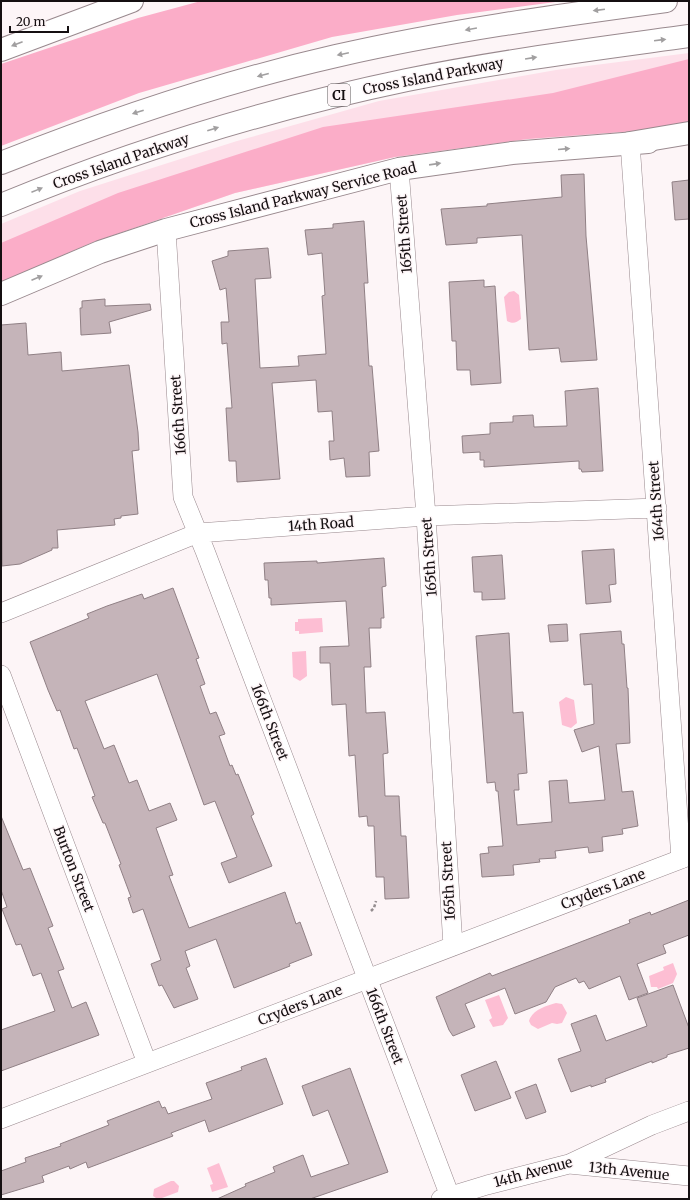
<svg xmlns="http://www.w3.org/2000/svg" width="690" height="1200" font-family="Merriweather,serif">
<rect width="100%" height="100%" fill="#fdf5f7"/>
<!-- green -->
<path fill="#fddfe9" d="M689,53V127L528,139L395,157L235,193L91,243L1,282V224L80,191L237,141L379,101L556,70Z"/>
<!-- forest -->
<path fill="#fbadc8" d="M201,1H563L457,15L332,37L139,93L1,146V64L138,18Z
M689,59V127L528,139L395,157L235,193L91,243L1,282V243L118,193L323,127L553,93Z"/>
<!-- water -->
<path fill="#fdbed3" d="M514,291L519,295L521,319C516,323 513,324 507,321L504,297L509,292Z
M322,618L323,632L299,634V631H295V622H298V619Z
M306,651L307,676L300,681L293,677L292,652Z
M566,697L574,700L577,723L571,728L562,725L559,702Z
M673,963L677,974L673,983L658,989L657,987H651L649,976L664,970L663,967Z
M499,995L508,1018L503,1025L493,1027L489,1020L492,1018L485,1000Z
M556,1003L562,1004L567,1013L562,1023L557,1024L552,1023L538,1029L531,1025L529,1021C532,1010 546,1006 556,1003Z
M219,1163L228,1187L212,1192L210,1185L213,1184L207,1168Z
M171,1181H174L179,1186L178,1192L162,1198H156L153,1196L154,1189Z"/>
<!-- building -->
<path fill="#c5b4b9" stroke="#908085" d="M584,174L586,236L597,360L561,362L559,348L529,350L522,235L477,238V243L446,245L441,209L487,206V204L562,197L561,175Z
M689,180V219L675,220L672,182Z
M364,221L368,283H364L369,366H372L379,451L369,452L370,476L346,477L344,458L330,460L329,441H334L332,411L318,412L316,380L272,383L280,479L237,482L236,461H229L226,408H232L227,343L222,344L221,322H229L226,288L220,290L212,261L228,256V251L268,248L271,278L255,279L260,368L299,366L298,356L326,354L322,296L325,295L322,253L308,255L305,230L333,228V224Z
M484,280V287L495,286L501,383L471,385L470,370H457L456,341H452L449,282Z
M105,299V306L150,304L151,310L109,322L111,333L81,335L80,308H82V301Z
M26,323L28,355L61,352L62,371L129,365L138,432L139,450L132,451L138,514L121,516V518L114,519L115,525L57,530L58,548H52V550L20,564L2,566L1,325Z
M598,388L603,471L582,472L581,469H579V461L484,467V460H480V452L463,453L462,436L490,434V423L513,422V416L533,415L534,427L567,426L565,391Z
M614,549L616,584L609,585L611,602L586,604L582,551Z
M502,555L505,599L482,600V592H474L472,557Z
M384,558L386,586L382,587L384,618H381V628H369L371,667H364L366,713L385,712L388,753L383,754L385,796H399L401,836H406L409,898L385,899L384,877H376L374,826H368L367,816L359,817L355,755L349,756L346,704L332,705L330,663H320V647L349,646L346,601L271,605V598H269L268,580H265L264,563L317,561V563Z
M173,588L199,658L196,659L205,684L200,686L210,714L216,712L225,734L219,736L230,766L232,765L236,775L238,774L254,814L251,816L272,866L229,883L221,863L237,857L215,801L204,805L157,674L85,701L104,749L114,745L129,783L137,780L149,811L170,803L177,820L156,828L173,875L169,876L189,928L285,892L296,924L300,922L312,955L289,964L290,966L234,988L216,939L185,951L190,966L186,968L198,999L174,1008L162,985L159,986L151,964L161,960L143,909L133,913L128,898L131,897L119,865L121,864L105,823H103L92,797L95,796L77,748L74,749L60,710L57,711L48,690L30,642L89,618L87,614L107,606L142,594L144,599Z
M567,624L568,641L550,642L548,625Z
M621,631L622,644H624L627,688H628L630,743L616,744L622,792L633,791L638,826L622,829L623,834L602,837L603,851L589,853L588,847L555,851L556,858L539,859L540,862L513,865L514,875L482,877L480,854L489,853L488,847L503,846L498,791H496L495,782L487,783L476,636L509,633L513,713L523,712L527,773L518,774L519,790H514L517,825L552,822L549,781L567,780L569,803L605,800L599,746L582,752L574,730L594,724L592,684L584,685L580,634Z
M1,816L23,870L30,868L53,926L48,928L64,969L58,971L72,1008L86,1002L99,1035L1,1071V1030L55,1011L41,973L33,976L21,944L16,945L2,909L7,907L1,890Z
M689,900V935L663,945L666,953L637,964L648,993L629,1000L620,976L589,989L584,981L579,983L576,978L555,987L546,1002L515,1014L505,988L465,1004L475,1027L453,1036L449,1030L436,997L490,973L492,976L630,923L629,920L650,912L651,915Z
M673,985L689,1028V1048L667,1055V1057L652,1063V1061L605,1079L606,1082L591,1087V1085L571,1092L558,1059L581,1051L571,1024L596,1015L606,1041L647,1026L637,998Z
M266,1058L283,1104L209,1132L205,1120L171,1133L173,1136L88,1168L86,1162L70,1169L69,1166L42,1176L44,1182L1,1195V1171L26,1162L25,1158L61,1146L60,1144L109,1125L107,1121L159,1101L162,1108L165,1107L168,1114L212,1099L206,1083L242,1070L241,1067Z
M496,1061L511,1098L475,1111L461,1075Z
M350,1068L388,1172L310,1199H217L246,1186L245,1184L275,1172L273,1167L303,1155L311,1177L349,1164L328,1110L313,1116L302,1086Z
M536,1084L546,1112L526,1119L515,1092Z"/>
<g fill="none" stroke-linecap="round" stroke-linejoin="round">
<!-- street casing -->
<g stroke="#99898e" stroke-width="20">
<path id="street" d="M630,143L681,859
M399,169L426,516L453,946
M166,230L183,497L205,551L451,1199
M1,613L198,533L426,516L657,508
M1,675L147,1063
M1,1119L689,856
M569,1164L689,1176
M441,1199L487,1185L569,1164L652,1125L689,1111"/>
</g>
<!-- secondary casing -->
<g stroke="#99898e" stroke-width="24">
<path id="secondary" d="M1,50L132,1
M1,294L100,252L166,230L399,169L512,153L648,142"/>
</g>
<!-- highway casing -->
<g stroke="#99898e" stroke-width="24">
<path id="highway" d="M630,143L689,133
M1,163C110,120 222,82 336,56C445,31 555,16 666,1
M1,205C132,151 268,109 407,80C500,61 595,49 689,36"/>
</g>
<!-- path -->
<path stroke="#948d8f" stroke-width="2.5" stroke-dasharray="3 2" stroke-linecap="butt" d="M371,911L374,908L376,901"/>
<!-- street -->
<use href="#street" stroke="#fff" stroke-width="19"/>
<!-- secondary -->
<use href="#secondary" stroke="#fff" stroke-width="22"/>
<!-- highway -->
<use href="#highway" stroke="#fff" stroke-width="22"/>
</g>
<!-- one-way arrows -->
<defs><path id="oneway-solid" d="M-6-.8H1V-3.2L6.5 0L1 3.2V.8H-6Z"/></defs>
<g fill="#a19fa0">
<use href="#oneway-solid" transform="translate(599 10) rotate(173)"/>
<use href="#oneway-solid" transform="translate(471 29) rotate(170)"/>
<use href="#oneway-solid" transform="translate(660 40) rotate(-7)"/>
<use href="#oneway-solid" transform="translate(17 44) rotate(159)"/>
<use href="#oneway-solid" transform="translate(343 54) rotate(168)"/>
<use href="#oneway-solid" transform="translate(531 58) rotate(-9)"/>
<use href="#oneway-solid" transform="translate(263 75) rotate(165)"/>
<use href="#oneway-solid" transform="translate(138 112) rotate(162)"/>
<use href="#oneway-solid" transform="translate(213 129) rotate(-17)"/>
<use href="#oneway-solid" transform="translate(564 149) rotate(-5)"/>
<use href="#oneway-solid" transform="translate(435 164) rotate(-8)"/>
<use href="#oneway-solid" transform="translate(37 190) rotate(-22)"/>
<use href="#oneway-solid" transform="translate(37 278) rotate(-23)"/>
</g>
<g text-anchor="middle" stroke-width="3" stroke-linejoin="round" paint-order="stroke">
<!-- shield labels -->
<rect fill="#fdf5f7" stroke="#5b5456" stroke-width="1" x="328" y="84" width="22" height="22" rx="3"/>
<g font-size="13" font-weight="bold" fill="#150f11">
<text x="339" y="100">CI</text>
</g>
<!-- street labels -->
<g font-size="14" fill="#150f11" stroke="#fdf5f7">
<text transform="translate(433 76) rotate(-11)" y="5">Cross Island Parkway</text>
<text transform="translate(121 161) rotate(-19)" y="5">Cross Island Parkway</text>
<text transform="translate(303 195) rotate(-14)" y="5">Cross Island Parkway Service Road</text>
<text transform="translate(404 234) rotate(-94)" y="5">165th Street</text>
<text transform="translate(178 415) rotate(-94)" y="5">166th Street</text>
<text transform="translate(656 501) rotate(-94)" y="5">164th Street</text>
<text transform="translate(321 524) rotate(-4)" y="5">14th Road</text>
<text transform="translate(429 557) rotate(-94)" y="5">165th Street</text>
<text transform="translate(270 722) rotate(69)" y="5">166th Street</text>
<text transform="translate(74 869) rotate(69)" y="5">Burton Street</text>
<text transform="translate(448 881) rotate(-93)" y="5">165th Street</text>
<text transform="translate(603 889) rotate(-21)" y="5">Cryders Lane</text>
<text transform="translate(300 1005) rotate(-21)" y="5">Cryders Lane</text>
<text transform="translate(385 1026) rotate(69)" y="5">166th Street</text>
<text transform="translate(629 1171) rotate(6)" y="5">13th Avenue</text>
<text transform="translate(533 1172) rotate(-15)" y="5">14th Avenue</text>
</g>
</g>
<!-- border -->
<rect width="690" height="1200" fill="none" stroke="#150f11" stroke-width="4"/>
<!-- scale -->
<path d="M10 26v6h58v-6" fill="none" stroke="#150f11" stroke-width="2"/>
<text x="16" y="26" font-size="12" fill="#150f11" stroke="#fdf5f7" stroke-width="3" paint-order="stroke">20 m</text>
</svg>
